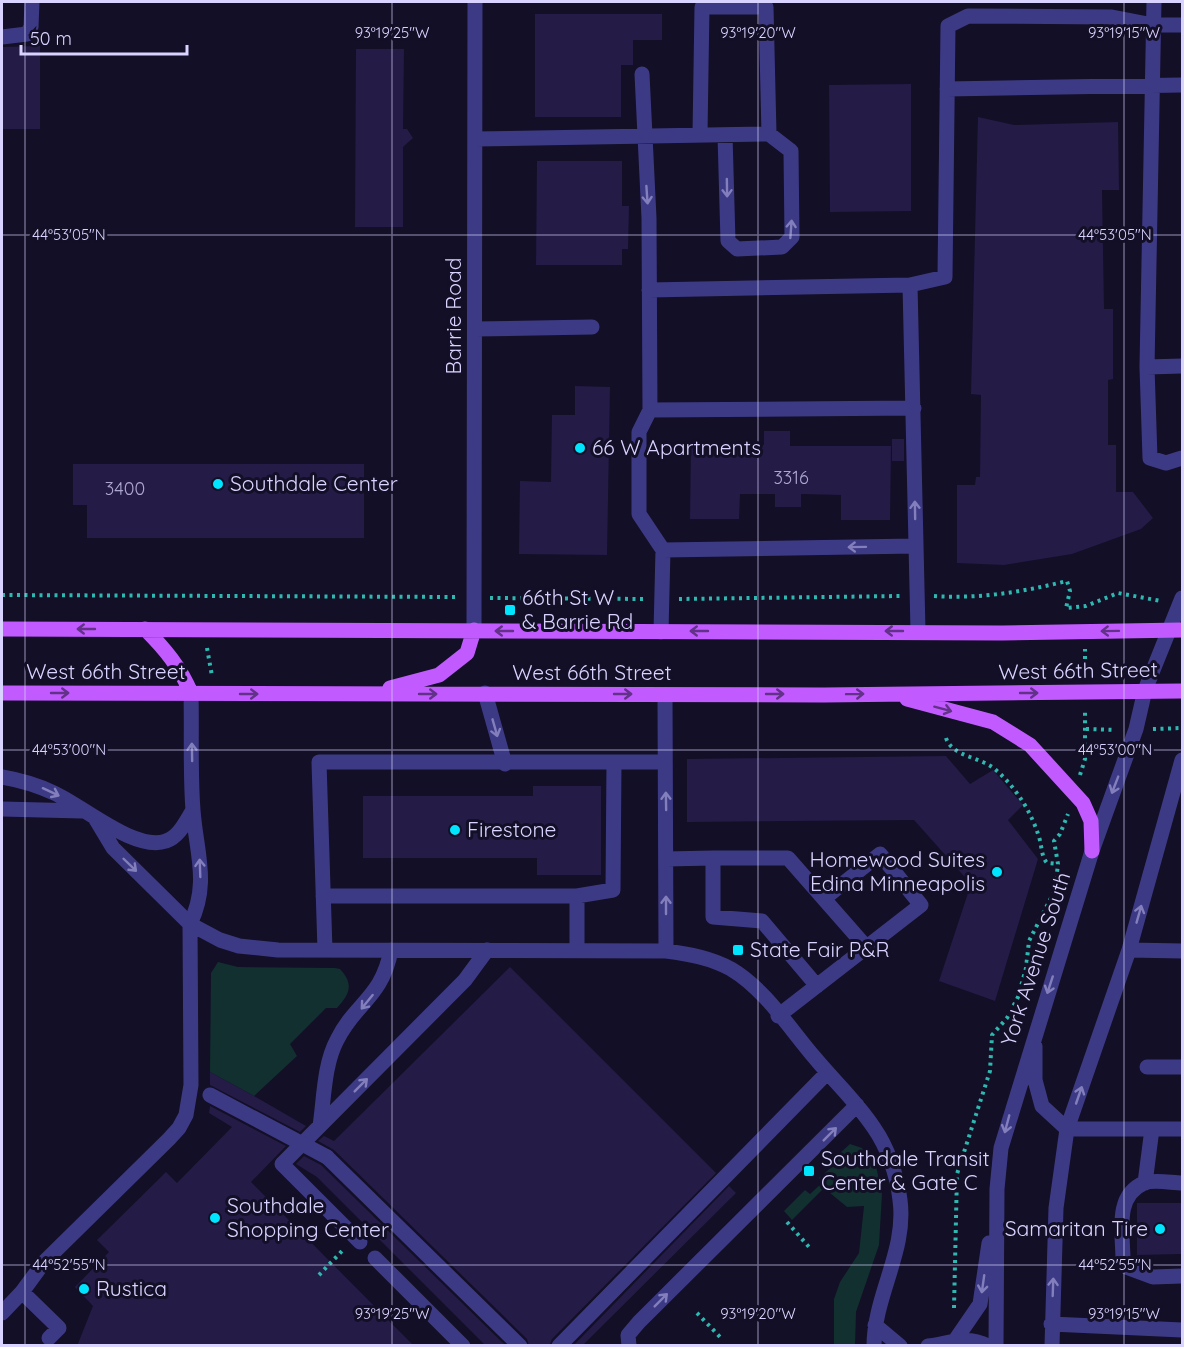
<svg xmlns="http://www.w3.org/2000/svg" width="1184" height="1347" font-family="Quicksand,sans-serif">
<rect width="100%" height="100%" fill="#130f26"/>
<!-- green -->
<path fill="#12302f" d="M218,962L238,967L335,968L340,969C354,984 350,994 337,1008H326L290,1044L297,1056L254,1096L210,1072L211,973Z
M850,1144L862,1148L869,1163L876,1166L882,1194L879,1245L856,1312L855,1345H834V1299L840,1282L859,1253L864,1206L847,1207L824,1188L792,1220L784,1211L805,1190L810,1194L823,1182L819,1178L834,1165L831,1161Z"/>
<!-- building -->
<path fill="#241b47" d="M535,14H662V40H633V65H621V117H535Z
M40,46V129H2V47Z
M356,49H404L403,129H407L413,138L403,147V227H355Z
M911,84V211L830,212L829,85Z
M978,117L1014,125L1118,122L1119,190H1102L1104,309H1113V379L1108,380V445H1116V492H1133L1153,518L1141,529L1072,554L1004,565L957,563V485H975L976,477H980L981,395L971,394Z
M537,161H622V206H629L628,249H622V265H536Z
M575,386L610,387L607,555L519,554L520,481L551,482L552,415H575Z
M764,431H790V446H891L890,520H841V495L801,494V507H775V494H740L739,519H690L691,445H764Z
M892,439H904V461H892Z
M73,464H364V538H87V505H73Z
M946,756L970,784L993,770L1023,805L1008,820L1038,859L995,1001L939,981L971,884L914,820L687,822V759Z
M533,786H601V875H537V858H363V796H533Z
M510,967L716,1173L552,1339L549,1346H529L527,1339L334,1150L318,1141L324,1136L334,1141Z
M210,1072L254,1096L306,1126L300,1132L210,1085Z
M210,1106L286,1146L251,1182L414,1346H77L93,1306L75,1287L109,1252L97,1240L166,1172L177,1183L232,1127L209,1113Z
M304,1156L321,1165L506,1346H486L317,1177L296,1164Z
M729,1186L736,1193L582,1346H573Z
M1137,1203H1182V1254L1137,1255Z"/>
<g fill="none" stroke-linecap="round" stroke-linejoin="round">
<!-- path -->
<path stroke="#2fb8b0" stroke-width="4" stroke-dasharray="3 4.5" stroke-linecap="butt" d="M2,595L456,597
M934,596C980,599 1022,592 1067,581L1070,591L1066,608L1086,606L1118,593L1161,601
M490,598L645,599
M679,599L900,596
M207,648L212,676
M1085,674V649
M1086,729L1116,730
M1153,729L1182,728
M946,738C952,757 982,757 996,770C1016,788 1031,811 1039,837C1042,846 1041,856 1047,863L1058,864
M1080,775L1085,759V709
M787,1222L809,1247
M319,1275L342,1251
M954,1308L957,1174L990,1071L992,1035L1007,1018L1018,997L1026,968L1029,941L1055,890L1058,864L1054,841L1060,834L1068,814
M697,1313L721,1338"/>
<!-- minor -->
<path stroke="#3d3a85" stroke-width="15" d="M1154,2L1147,367L1150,458L1166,463L1182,458
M2,37L27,34L31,27L32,2
M642,74L649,218L650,410L639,432V514L663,550L661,632
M947,89L1182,85
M700,134L702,7H766L769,134
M475,139L769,134L791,151L792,237L782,247L737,249L728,241L725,135
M910,285L945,277L948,26L968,16L1112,17L1153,25H1182
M649,290L910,285L918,631
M475,329L592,327
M1147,367L1182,366
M650,410L914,408
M663,550L915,546
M474,630L475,2
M485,693L505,764
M665,695L666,951
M2,777C20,780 37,785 54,793C83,806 135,852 166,841C179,837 186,821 193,810
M2,809L82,811
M95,818L113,848L190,924L220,940L239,946L278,950L666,951C689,954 711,958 731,969C765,989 790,1029 815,1058C834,1081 857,1102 874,1128C888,1148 897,1175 900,1200C907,1251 874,1295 874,1346
M666,859L713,858
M323,896H577V950
M577,896L613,890L614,762
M325,950L319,762H665
M1129,950L1182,951
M817,986L762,921L713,917V858H788L867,948
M778,1016L921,905L880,854L825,898
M1035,1046V1080L1042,1106L1067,1129H1182
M1147,1067H1182
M320,1126C324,1099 324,1064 337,1040C355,1003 382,998 391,950
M327,1157L520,1346
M1145,1183L1152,1129
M1182,1183C1172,1183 1154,1179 1144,1183C1114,1196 1123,1233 1123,1260L1126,1267L1153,1277L1182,1276
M360,1242L282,1164L465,980L487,950
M375,1258L463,1346
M22,1292L59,1328L49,1338
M2,1313L22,1292L44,1262L169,1139L179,1128L186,1115L191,1085L190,924C210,883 196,852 193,810C190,772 192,732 191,693
M1051,1324L1182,1330
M875,1325L900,1346
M956,1339L980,1304L989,1243
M559,1346L827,1073
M629,1346L628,1335L639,1322L857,1105
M928,1346C951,1343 966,1335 988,1346
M996,1346L997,1189L1001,1148L1092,851L1136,729L1145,690L1182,598
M1052,1346L1056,1208L1067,1129L1129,950L1182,760"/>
<!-- major -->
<path stroke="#c25bff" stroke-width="15" d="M2,629L1002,633L1182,630
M145,629C165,649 180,667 191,693
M390,688L439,675L467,653L474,630
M2,693L824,695L1182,691
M907,699L993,722L1030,745L1083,803L1091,821L1092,851"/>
<!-- minor-bridge -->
<path stroke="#3d3a85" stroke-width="15" d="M210,1095L327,1157"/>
</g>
<!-- one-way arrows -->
<defs><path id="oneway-shaft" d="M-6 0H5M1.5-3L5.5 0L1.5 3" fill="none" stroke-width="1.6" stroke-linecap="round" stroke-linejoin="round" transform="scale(1.5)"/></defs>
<g stroke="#837fbc">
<use href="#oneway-shaft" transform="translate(727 188) rotate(89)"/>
<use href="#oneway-shaft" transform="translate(647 195) rotate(86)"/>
<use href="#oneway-shaft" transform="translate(791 229) rotate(-86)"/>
<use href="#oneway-shaft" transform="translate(915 510) rotate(-91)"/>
<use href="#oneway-shaft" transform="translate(857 547) rotate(179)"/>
<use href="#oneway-shaft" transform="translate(495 728) rotate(74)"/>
<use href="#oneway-shaft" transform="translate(192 752) rotate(-91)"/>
<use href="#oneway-shaft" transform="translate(1115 785) rotate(111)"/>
<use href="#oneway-shaft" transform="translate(51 792) rotate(25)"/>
<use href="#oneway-shaft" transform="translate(666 801) rotate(-91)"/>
<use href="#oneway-shaft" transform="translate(130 865) rotate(44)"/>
<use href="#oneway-shaft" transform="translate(200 868) rotate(-92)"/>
<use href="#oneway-shaft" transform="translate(666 905) rotate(-90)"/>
<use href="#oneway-shaft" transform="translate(1139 914) rotate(-74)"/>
<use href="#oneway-shaft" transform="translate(1050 985) rotate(108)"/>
<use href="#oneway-shaft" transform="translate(367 1002) rotate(129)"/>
<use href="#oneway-shaft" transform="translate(361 1085) rotate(-45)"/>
<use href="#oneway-shaft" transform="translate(1079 1095) rotate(-71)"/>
<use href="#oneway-shaft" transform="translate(1007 1124) rotate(105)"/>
<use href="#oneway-shaft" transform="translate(830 1134) rotate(-45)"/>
<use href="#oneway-shaft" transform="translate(983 1284) rotate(98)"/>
<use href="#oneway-shaft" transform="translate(1053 1287) rotate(-88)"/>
<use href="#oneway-shaft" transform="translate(661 1300) rotate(-45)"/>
</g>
<g stroke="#623188">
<use href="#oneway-shaft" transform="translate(86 629) rotate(-180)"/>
<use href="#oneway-shaft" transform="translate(504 631) rotate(-180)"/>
<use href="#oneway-shaft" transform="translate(699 631) rotate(180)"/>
<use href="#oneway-shaft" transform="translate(894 631) rotate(180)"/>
<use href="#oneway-shaft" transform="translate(1110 631) rotate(179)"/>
<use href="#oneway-shaft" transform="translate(60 693)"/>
<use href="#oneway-shaft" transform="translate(1029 693)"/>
<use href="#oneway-shaft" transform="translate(249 694)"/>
<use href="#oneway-shaft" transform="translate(428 694)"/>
<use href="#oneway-shaft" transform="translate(623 694)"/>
<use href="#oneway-shaft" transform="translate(775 694)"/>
<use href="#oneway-shaft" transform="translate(855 694) rotate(-1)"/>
<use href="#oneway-shaft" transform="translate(943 709) rotate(15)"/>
</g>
<!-- ticks -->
<path fill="none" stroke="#d9d4ff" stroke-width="1.5" stroke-opacity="0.45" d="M25,2V1346M392,2V1346M758,2V1346M1124,2V1346M2,235H1182M2,750H1182M2,1265H1182"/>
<!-- markers -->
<g fill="#00e5ff" stroke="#130f26" stroke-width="2">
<circle cx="580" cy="448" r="6"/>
<circle cx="218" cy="484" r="6"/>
<rect x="504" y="604" width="12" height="12" rx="3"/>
<circle cx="455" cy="830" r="6"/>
<circle cx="997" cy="872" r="6"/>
<rect x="732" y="944" width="12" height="12" rx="3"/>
<rect x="803" y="1165" width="12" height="12" rx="3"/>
<circle cx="215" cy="1218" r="6"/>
<circle cx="1160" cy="1229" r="6"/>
<circle cx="84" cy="1289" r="6"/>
</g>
<g text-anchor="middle" stroke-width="6" stroke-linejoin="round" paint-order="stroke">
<!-- number labels -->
<g font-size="18" fill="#aca6d1">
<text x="791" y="484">3316</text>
<text x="125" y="495">3400</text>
</g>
<!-- street labels -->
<g font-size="21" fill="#d9d4ff" stroke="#130f26">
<text transform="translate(454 316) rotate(-90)" y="7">Barrie Road</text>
<text transform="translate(1078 671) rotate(-1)" y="7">West 66th Street</text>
<text x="106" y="679">West 66th Street</text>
<text x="592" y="680">West 66th Street</text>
<text transform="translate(1036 959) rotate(-72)" y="7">York Avenue South</text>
</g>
<!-- poi labels -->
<g font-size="21" fill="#d9d4ff" stroke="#130f26" text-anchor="start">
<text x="592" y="455">66 W Apartments</text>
<text x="230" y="491">Southdale Center</text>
<text x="522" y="605">66th St W<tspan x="522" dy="24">&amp; Barrie Rd</tspan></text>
<text x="467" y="837">Firestone</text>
<text x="985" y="867" text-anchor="end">Homewood Suites<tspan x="985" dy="24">Edina Minneapolis</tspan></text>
<text x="750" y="957">State Fair P&amp;R</text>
<text x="821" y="1166">Southdale Transit<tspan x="821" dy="24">Center &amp; Gate C</tspan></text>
<text x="227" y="1213">Southdale<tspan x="227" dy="24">Shopping Center</tspan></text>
<text x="1148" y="1236" text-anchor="end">Samaritan Tire</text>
<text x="96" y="1296">Rustica</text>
</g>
</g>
<g font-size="15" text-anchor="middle" fill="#d9d4ff" stroke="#130f26" stroke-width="6" stroke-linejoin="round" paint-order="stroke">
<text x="392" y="38">93°19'25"W</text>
<text x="758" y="38">93°19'20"W</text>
<text x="1124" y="38">93°19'15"W</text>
<text x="69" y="240">44°53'05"N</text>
<text x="1115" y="240">44°53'05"N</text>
<text x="69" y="755">44°53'00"N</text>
<text x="1115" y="755">44°53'00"N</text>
<text x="69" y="1270">44°52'55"N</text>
<text x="1115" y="1270">44°52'55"N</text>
<text x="392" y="1319">93°19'25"W</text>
<text x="758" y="1319">93°19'20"W</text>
<text x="1124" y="1319">93°19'15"W</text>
</g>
<!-- border -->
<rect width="1184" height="1347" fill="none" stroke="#d9d4ff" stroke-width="6"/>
<!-- scale -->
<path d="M21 45v9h166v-9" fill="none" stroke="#d9d4ff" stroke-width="3"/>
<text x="30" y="45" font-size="18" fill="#d9d4ff" stroke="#130f26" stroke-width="4.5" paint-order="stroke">50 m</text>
</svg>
